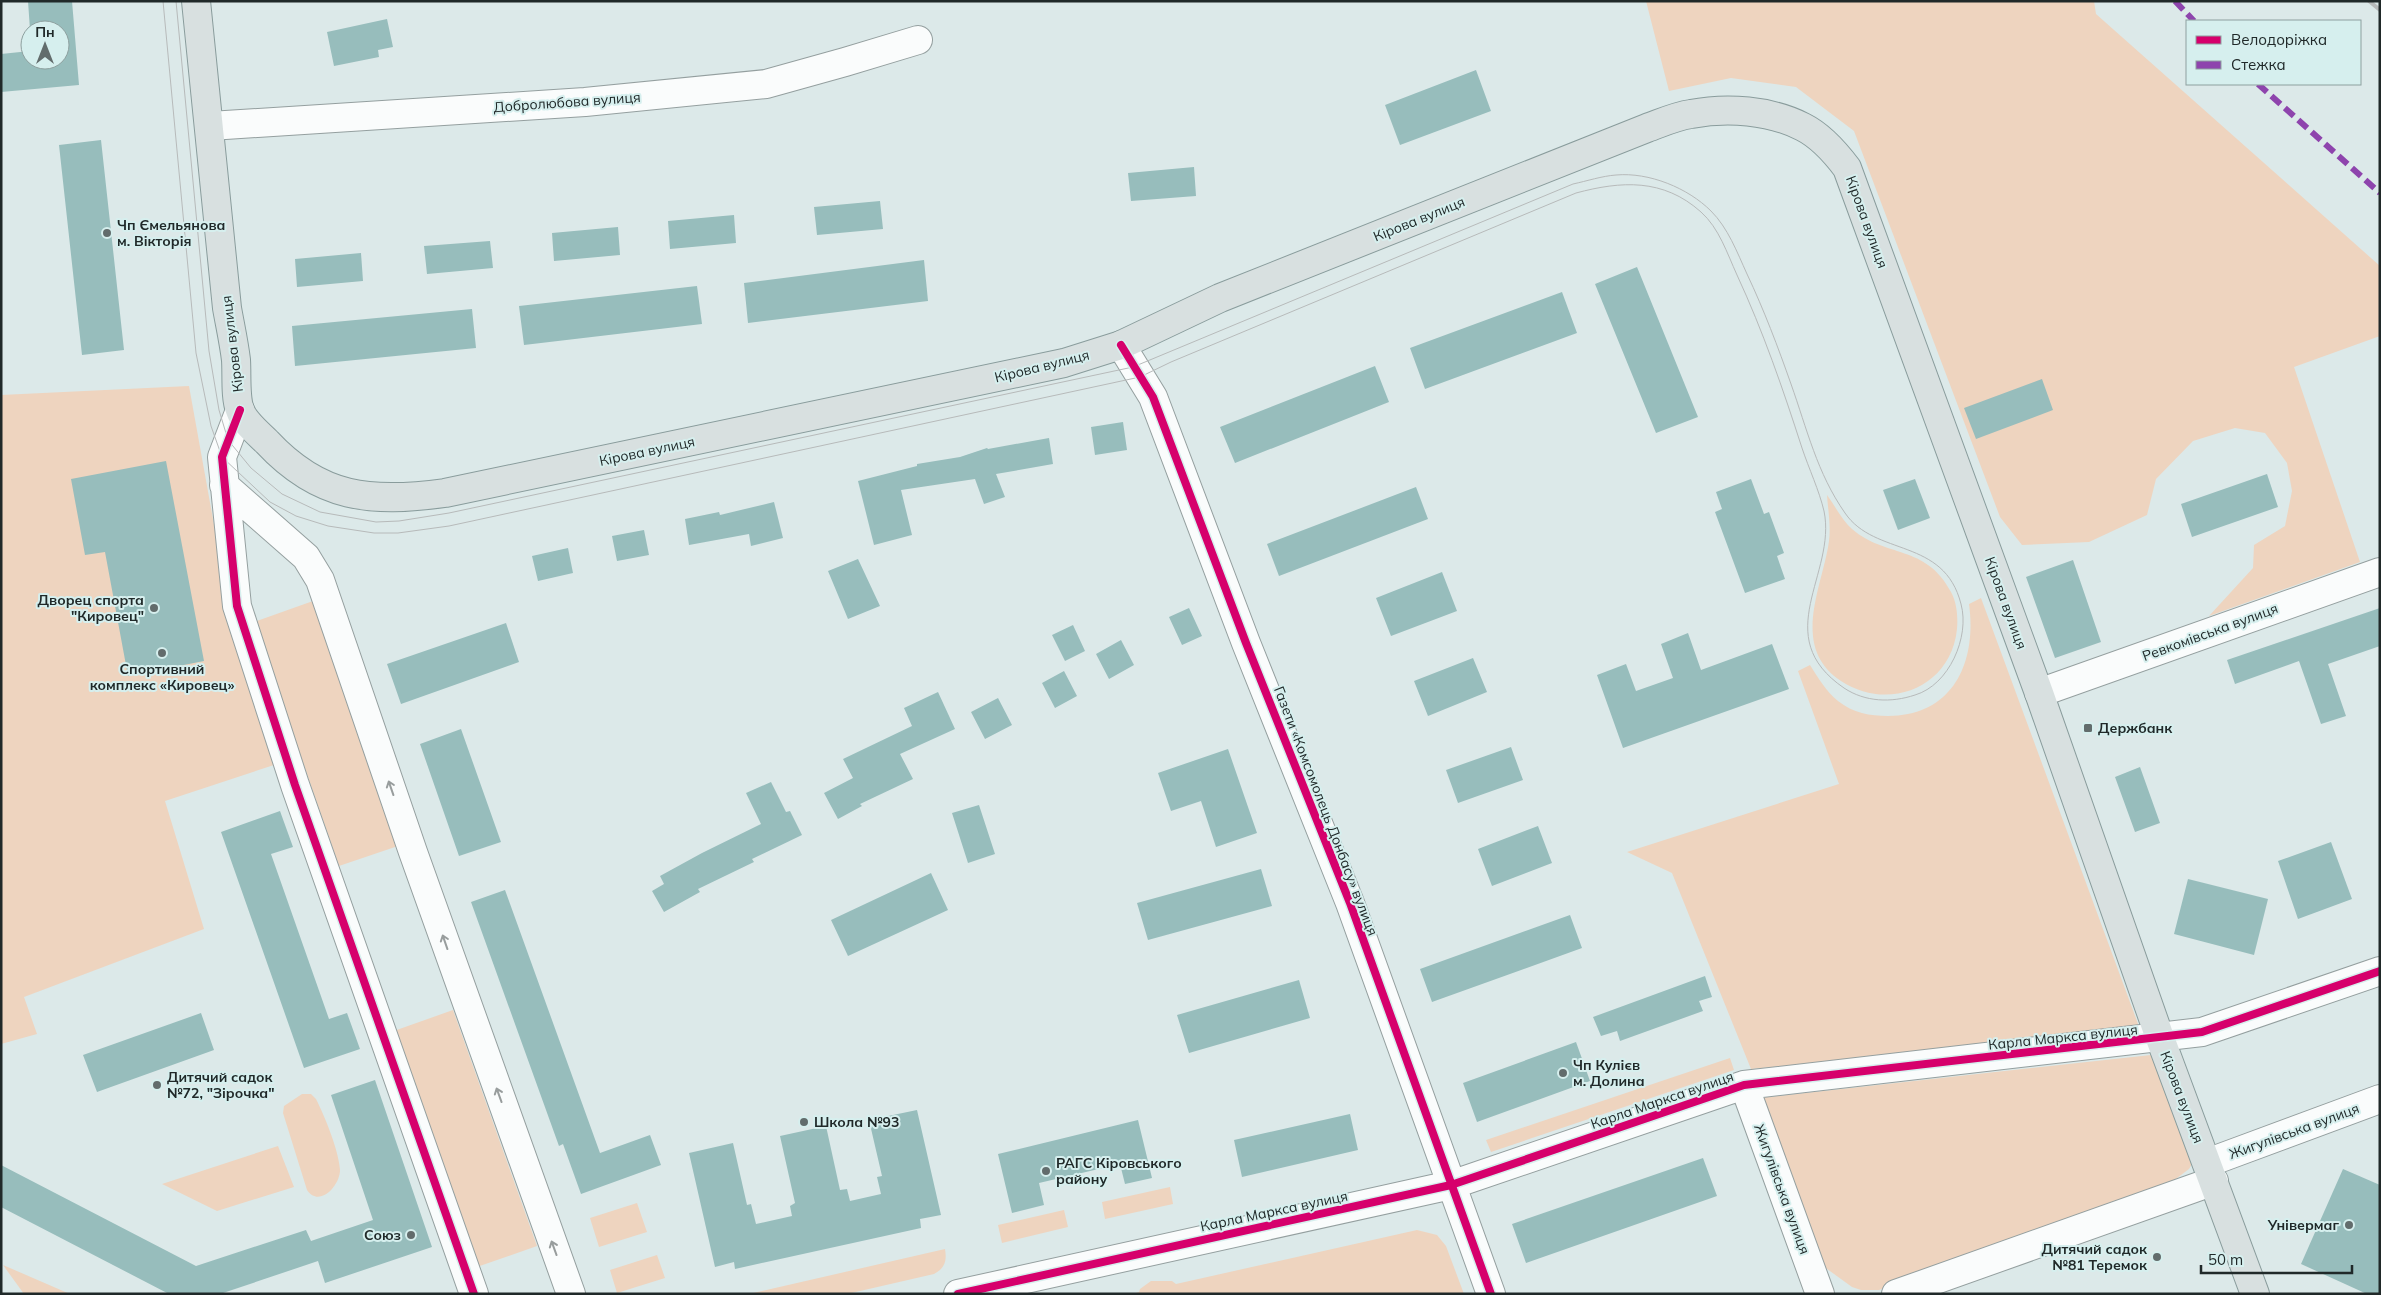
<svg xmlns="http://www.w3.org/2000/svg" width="2381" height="1295" font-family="Mulish,sans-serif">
<rect width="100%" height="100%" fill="#dce9e9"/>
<!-- green -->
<path fill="#eed4bf" d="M1646,1H2094L2096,14L2380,266V336L2294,367L2360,562L2209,616L2253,568L2254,545L2285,526L2292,491L2287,463L2265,433L2235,428L2193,441L2156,479L2147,515L2089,542L2022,545L2000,517L1854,131L1796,87L1731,78L1669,91Z
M189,386L229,608L277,764L165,801L204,929L24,997L37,1034L1,1044V395Z
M1827,495C1835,506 1842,520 1852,529C1885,558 1926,544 1951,592C1957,603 1958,617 1957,629C1951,688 1888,712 1841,681C1789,647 1823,586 1829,541C1831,526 1828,510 1827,495Z
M1981,598L2141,1032L1751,1069L1672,873L1627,852L1839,784L1798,671L1810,665C1819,679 1826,691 1838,701C1853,713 1870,716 1888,716C1954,716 1977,661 1969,604Z
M313,601L398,846L339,866L254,622Z
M453,1010L537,1246L474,1268L391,1032Z
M2151,1055L2192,1164L2189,1169L2169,1184L1879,1290H1861L1852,1287L1823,1266L1759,1098Z
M1730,1058L1734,1070L1491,1152L1486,1140Z
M302,1094H311L316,1099C325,1117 339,1151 340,1170C340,1186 319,1208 307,1190L283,1113L284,1106Z
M278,1146L294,1187L217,1211L162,1184Z
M1170,1187L1173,1204L1105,1219L1102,1202Z
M637,1203L647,1232L599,1247L590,1218Z
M1064,1210L1068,1227L1002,1243L998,1225Z
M1417,1230L1437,1235L1446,1246L1464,1294H1133L1139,1292L1140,1289L1151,1281H1172L1176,1284Z
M945,1249C947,1261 945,1268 934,1274L847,1294H749Z
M657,1255L665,1278L617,1293L610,1270Z
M3,1265L70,1294H24Z"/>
<!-- building -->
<path fill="#97bdbc" d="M28,1H72L79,85L1,92V54L30,51V60H60V30H30Z
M387,19L393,47L378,50L379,57L334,66L327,32Z
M1476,70L1491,111L1400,145L1385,105Z
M101,140L124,350L82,355L59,145Z
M1194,167L1196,196L1131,201L1128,173Z
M880,201L883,229L817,235L814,207Z
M734,215L736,243L670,249L668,221Z
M618,227L620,255L554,261L552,233Z
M490,241L493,268L427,274L424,246Z
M361,253L363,281L297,287L295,259Z
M924,260L928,301L748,323L744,283Z
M1637,267L1698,417L1656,433L1595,284Z
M697,286L702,324L524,345L519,306Z
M1562,292L1577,333L1425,389L1410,348Z
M472,309L476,348L295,366L292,326Z
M1375,366L1389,402L1235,463L1220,427Z
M2042,379L2053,410L1976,439L1964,408Z
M1123,422L1127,450L1095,455L1091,427Z
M1049,438L1053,464L996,474L1005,497L984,504L975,479L901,490L912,535L874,545L858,481L917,466V464L960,457L987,448L988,449Z
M166,461L204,661L128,676L105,552L85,555L71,479Z
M2267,474L2278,507L2192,537L2181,504Z
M1751,479L1764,514L1769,512L1784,553L1777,556L1785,579L1745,593L1715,512L1722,509L1716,492Z
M1915,479L1930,518L1898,530L1883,490Z
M1416,487L1428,519L1279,576L1267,544Z
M774,502L783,538L751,546L749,534L689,545L685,519L719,512L720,515Z
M644,530L649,555L617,561L612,536Z
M568,548L573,573L538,581L532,556Z
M858,559L880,606L848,619L828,571Z
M2073,560L2101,642L2055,658L2026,577Z
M1442,572L1457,611L1391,636L1376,598Z
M1189,608L1202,636L1182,645L1169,617Z
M2380,608V646L2328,664L2346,716L2321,724L2299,661L2235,684L2227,660Z
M506,623L519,662L401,704L387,664Z
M1073,625L1085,651L1065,661L1052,635Z
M1688,633L1701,670L1772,644L1789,689L1623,748L1597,675L1626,664L1636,691L1673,678L1661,644Z
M1121,640L1134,665L1109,679L1096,654Z
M1473,658L1487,692L1428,716L1414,681Z
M1064,671L1077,696L1055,708L1042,683Z
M938,692L955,729L900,754L913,779L860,804L862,806L838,819L824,793L853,778L843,759L912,726L904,708Z
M998,698L1012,725L985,739L971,712Z
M461,729L501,842L459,856L420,744Z
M1511,747L1523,780L1458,803L1446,770Z
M1228,749L1257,833L1216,847L1201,801L1171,811L1158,773Z
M2140,767L2160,823L2135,832L2115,777Z
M771,782L786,812L790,811L802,835L752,859L754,862L698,889L700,892L664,912L652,891L664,884L660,876L702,853L761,824L746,793Z
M979,805L995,854L968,863L952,813Z
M280,811L293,847L271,854L329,1019L347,1013L360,1049L304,1068L221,832Z
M1538,826L1552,863L1492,886L1478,849Z
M2331,842L2352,899L2298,919L2278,861Z
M1261,869L1272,906L1148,940L1137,903Z
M931,873L948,910L848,956L831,920Z
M2188,879L2268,899L2254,955L2174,934Z
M505,890L600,1153L650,1135L661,1165L581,1194L563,1144L559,1146L471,902Z
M1570,915L1582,948L1432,1002L1420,969Z
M1705,976L1712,997L1699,1001L1703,1011L1620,1041L1617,1031L1601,1036L1593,1017Z
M1299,980L1310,1018L1189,1053L1177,1015Z
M201,1013L214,1050L97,1092L83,1055Z
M1576,1042L1590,1081L1477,1122L1463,1083Z
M375,1080L432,1247L325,1283L318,1261L220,1294H169L1,1207V1165L196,1266L306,1230L311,1241L373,1220L331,1095Z
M917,1110L941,1215L920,1219L921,1228L735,1269L734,1262L715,1267L689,1153L733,1143L747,1205L751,1204L756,1224L792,1216L790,1206L795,1203L780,1136L826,1126L840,1190L847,1189L850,1201L881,1194L877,1177L882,1176L869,1120Z
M1350,1114L1358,1150L1242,1177L1234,1140Z
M1138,1120L1152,1178L1125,1184L1120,1164L1039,1183L1044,1205L1012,1213L998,1154Z
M1703,1158L1717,1196L1526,1263L1512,1224Z
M2343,1169L2380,1185V1294H2367L2301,1264Z"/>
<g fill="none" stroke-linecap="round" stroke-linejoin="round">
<!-- minor casing -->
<g stroke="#949f9f" stroke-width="30">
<path id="minor" d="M210,126L585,102L766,84L845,62L918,40
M1121,345L1153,397L1246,643L1350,903L1491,1294
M240,410L222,457L237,606L295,785L474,1294
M224,485L306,557L320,580L413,852L571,1294
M2039,693L2380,572
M1744,1085L1820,1294
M2207,1163L2380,1099
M958,1294L1451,1185L1744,1085L2202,1032L2380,971
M1896,1294L2214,1181"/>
</g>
<!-- major casing -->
<g stroke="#899c9c" stroke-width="30">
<path id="major" d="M196,1L227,308C230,325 234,343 236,360C237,374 235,398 240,410C244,422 258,433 267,442C320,499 371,503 445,493L1064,363L1121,345L1220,298L1647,128C1661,123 1676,116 1691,114C1727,107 1770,110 1803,127C1821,136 1835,152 1847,168L2039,693L2160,1038L2255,1294"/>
</g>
<!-- minor -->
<use href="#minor" stroke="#fafcfc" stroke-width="28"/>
<!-- major -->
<use href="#major" stroke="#d8e0e0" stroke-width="28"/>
<!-- tram -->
<path stroke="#b7baba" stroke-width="1" d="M163,1L196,353L211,426L222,457L270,502L296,516L328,526L374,533H398L449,526L1140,377L1171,362L1576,193C1621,181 1663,178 1701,212C1719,228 1727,253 1737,275C1763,331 1783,389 1802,448C1809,469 1819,490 1824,511C1837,574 1768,636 1844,688C1865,702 1891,703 1915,695C1949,685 1970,637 1961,604C1944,537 1875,557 1845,513C1817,473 1807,429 1791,384C1778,347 1764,310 1747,274C1737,252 1728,228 1711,211C1688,188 1649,172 1616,175C1602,176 1587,181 1573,184L1133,367L449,513L399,521L376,522L320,512L282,494L251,468L228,440L219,410L209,351L176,1"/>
<!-- rail -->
<path stroke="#b7baba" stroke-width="4" d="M2369,1L2380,10"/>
<!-- quiet -->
<path stroke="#8e44ad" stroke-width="6" stroke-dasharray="12 6" stroke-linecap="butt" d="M2175,1L2194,21
M2258,84L2380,193"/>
<!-- cycleway casing -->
<g stroke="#d6efee" stroke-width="11">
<path id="cycleway" d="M1121,345L1153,397L1246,643L1350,903L1491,1294
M240,410L222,457L237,606L295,785L474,1294
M958,1294L1451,1185L1744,1085L2202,1032L2380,971"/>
</g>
<!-- cycleway -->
<use href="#cycleway" stroke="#d6006c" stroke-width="8"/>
</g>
<!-- one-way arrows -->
<defs><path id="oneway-shaft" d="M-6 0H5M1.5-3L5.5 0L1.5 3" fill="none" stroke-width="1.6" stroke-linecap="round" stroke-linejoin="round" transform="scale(1.25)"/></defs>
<g stroke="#989d9d">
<use href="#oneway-shaft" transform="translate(391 788) rotate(-109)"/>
<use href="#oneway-shaft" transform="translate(445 942) rotate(-109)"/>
<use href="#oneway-shaft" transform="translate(499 1095) rotate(-110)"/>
<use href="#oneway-shaft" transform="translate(554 1248) rotate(-110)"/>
</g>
<!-- markers -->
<g fill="#626c6c" stroke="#d6efee" stroke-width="2">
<circle cx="107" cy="233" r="5"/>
<circle cx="154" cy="608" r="5"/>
<circle cx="162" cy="653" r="5"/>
<rect x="2083" y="723" width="10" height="10" rx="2.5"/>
<circle cx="1563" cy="1073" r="5"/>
<circle cx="157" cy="1085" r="5"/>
<circle cx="804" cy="1122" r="5"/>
<circle cx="1046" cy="1171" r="5"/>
<circle cx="2349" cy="1225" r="5"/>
<circle cx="411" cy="1235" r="5"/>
<circle cx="2157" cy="1257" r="5"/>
</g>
<g text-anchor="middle" stroke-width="4" stroke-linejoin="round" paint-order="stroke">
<!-- street labels -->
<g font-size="14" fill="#202929" stroke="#d6efee">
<text transform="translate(567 102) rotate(-4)" y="5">Добролюбова вулиця</text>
<text transform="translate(1419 219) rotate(-22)" y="5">Кірова вулиця</text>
<text transform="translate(1867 222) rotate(70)" y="5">Кірова вулиця</text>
<text transform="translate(232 344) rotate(-97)" y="5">Кірова вулиця</text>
<text transform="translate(1042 366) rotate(-14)" y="5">Кірова вулиця</text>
<text transform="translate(647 451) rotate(-12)" y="5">Кірова вулиця</text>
<text transform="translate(2006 603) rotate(70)" y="5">Кірова вулиця</text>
<text transform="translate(2210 632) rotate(-20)" y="5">Ревкомівська вулиця</text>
<text transform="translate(1326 811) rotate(69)" y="5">Газети «Комсомолець Донбасу» вулиця</text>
<text transform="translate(2063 1037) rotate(-6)" y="5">Карла Маркса вулиця</text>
<text transform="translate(2182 1097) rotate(69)" y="5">Кірова вулиця</text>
<text transform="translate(1662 1100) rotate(-19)" y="5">Карла Маркса вулиця</text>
<text transform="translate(2294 1131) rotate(-20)" y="5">Жигулівська вулиця</text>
<text transform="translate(1782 1189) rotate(70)" y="5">Жигулівська вулиця</text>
<text transform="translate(1274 1211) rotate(-12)" y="5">Карла Маркса вулиця</text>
</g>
<!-- poi labels -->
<g font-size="14" font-weight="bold" fill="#202929" stroke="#d6efee" text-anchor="start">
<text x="117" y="230">Чп Ємельянова<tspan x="117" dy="16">м. Вікторія</tspan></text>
<text x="144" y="605" text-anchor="end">Дворец спорта<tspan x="144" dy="16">"Кировец"</tspan></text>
<text x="162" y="674" text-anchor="middle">Cпортивний<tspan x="162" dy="16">комплекс «Кировец»</tspan></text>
<text x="2098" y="733">Держбанк</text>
<text x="1573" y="1070">Чп Кулієв<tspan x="1573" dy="16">м. Долина</tspan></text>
<text x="167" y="1082">Дитячий садок<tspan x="167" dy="16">№72, "Зірочка"</tspan></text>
<text x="814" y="1127">Школа №93</text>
<text x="1056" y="1168">РАГС Кіровського<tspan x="1056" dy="16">району</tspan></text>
<text x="2339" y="1230" text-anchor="end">Універмаг</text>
<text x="401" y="1240" text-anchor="end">Союз</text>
<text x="2147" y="1254" text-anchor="end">Дитячий садок<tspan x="2147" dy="16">№81 Теремок</tspan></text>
</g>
</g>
<!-- border -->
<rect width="2381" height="1295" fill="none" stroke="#202929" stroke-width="5"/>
<!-- legend -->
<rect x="2186" y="20" width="175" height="65" fill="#d6efee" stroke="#8da09f"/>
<rect x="2196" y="36" width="25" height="8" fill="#d6006c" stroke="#8da09f"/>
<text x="2231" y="45" font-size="15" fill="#202929">Велодоріжка</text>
<rect x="2196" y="61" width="25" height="8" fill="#8e44ad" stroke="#8da09f"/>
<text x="2231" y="70" font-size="15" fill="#202929">Стежка</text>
<!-- north arrow -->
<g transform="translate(45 45)"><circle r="24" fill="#d6efee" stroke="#8da09f"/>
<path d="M0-4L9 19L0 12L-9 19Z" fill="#626c6c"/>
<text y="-8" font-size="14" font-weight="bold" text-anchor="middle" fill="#202929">Пн</text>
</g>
<!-- scale -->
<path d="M2201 1265v8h151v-8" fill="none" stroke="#202929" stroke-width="2.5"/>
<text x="2208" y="1265" font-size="15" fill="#202929" stroke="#d6efee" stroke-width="4" paint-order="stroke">50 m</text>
</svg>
